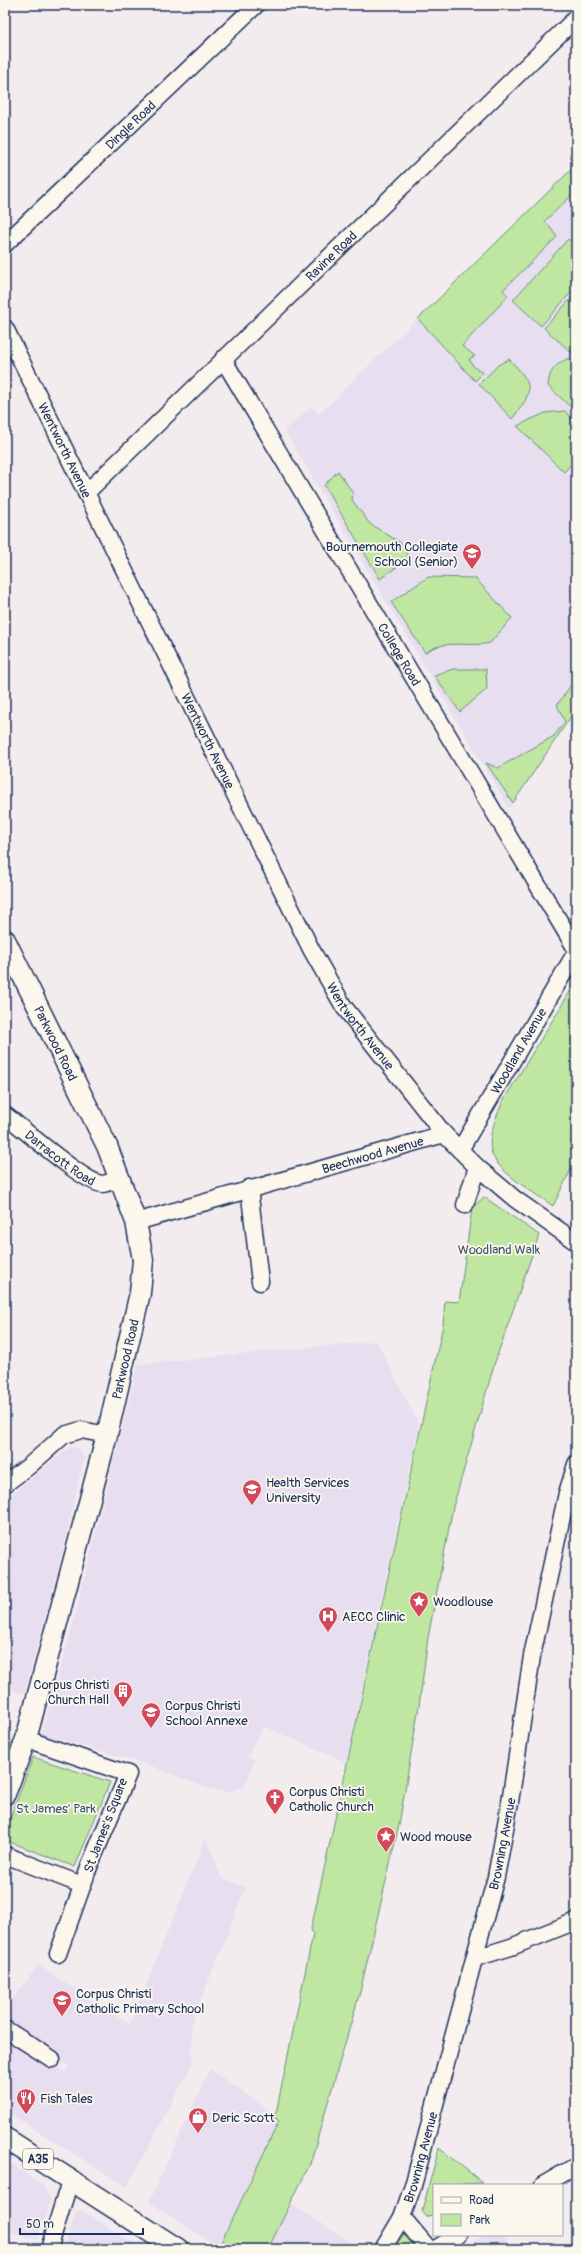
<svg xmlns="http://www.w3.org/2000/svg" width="581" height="2254" font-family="Pangolin,sans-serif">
<rect width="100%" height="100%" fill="#f2ecee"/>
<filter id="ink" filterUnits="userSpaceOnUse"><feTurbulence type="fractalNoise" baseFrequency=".025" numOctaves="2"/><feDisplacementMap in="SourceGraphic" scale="8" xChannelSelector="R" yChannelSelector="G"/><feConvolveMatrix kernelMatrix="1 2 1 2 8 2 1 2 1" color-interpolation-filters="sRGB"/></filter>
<g filter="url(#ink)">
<!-- built -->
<path fill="#e7dff0" d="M576,164V709L509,808L284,430L312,407L319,414Z
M377,1341L419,1425L346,1762L263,1726L248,1757L255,1760L244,1788L240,1787L233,1791L225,1792L204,1787L146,1764L41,1734L68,1642L138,1364Z
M70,1447L80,1449L84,1458L60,1562L24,1694L5,1687V1499Z
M206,1837L219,1871L220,1877L246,1887L191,2025L193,2060L191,2066L127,2187L5,2111V2033L65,2072L69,2066L5,2025V2010L38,1965L130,2024Z
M210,2069L276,2115L275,2118L279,2121L219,2247L149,2202Z
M5,2160L44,2186L51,2200L37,2240L5,2229Z
M291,2204L318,2221L361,2249H268Z
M81,2210L87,2213L142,2249H64L76,2212Z
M485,2235H503L511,2249H462Z"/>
<!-- green -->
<path fill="#bfe7a2" stroke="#6d8b80" d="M576,165V191L545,221L557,237L503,290L508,296L462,346L475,356L469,359L474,367L483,373L475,381L418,319Z
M568,239L576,246V287L541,326L513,300Z
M576,293V350L573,354L544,328Z
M569,358L576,364V412L548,386C549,370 556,364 569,358Z
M509,359C535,386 534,391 512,419L479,384L498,365Z
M565,411L576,423V459L564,472L517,426L545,413Z
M338,471L353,493L352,500L370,524L401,543L409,558L380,579L324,485Z
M428,577L475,578L512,618L490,643C468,648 444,638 425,653L391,602Z
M453,669H486L487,689L460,712L434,675Z
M576,678V709L513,803L486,763L498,768L554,736L565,722L557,705Z
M576,982V1159L553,1206C536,1194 499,1173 492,1154C486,1138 497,1116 503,1101Z
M484,1197L539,1235L495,1362L453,1507L428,1638L419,1706L399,1825L360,1992L310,2164L268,2249H221L219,2247L279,2121L275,2118L313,1934L311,1929L443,1325L445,1301L459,1302L472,1208Z
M33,1757L110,1782L75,1867L5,1840V1832Z
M439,2148L483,2183L434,2185V2214L427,2217L422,2211Z
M403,2235H405L415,2249H393Z"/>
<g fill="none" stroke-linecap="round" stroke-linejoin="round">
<!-- minor casing -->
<g stroke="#1b2f5e" stroke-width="19">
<g id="minor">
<path id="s1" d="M5,244L256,5"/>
<path id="s2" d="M5,328L311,949L344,1007L444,1134L477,1167L515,1199L576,1242"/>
<path id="s3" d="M223,359L576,949"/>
<path id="s4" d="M86,493L576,18"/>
<path id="s5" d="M5,1115C23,1128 85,1184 103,1184C109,1183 116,1180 121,1178"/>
<path id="s6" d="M460,1150L576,952"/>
<path d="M249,1188L260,1282"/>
<path d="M465,1205L477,1167"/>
<path id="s7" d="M136,1222L444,1134"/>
<path d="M5,1484L29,1466L64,1435L81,1430L107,1435"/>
<path d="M26,1739L128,1774L89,1867L58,1954"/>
<path d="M5,1855L82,1885"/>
<path d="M475,1958L511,1947L576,1921"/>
<path d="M5,2029L52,2059"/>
<path d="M543,2185L576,2166"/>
<path d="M402,2217L429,2249"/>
<path d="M49,2249L70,2181"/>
<path id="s8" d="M383,2249L402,2217L413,2186L496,1877L510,1802L532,1656L567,1493L576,1464"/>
<path d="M435,2249L458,2235"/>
</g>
</g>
<!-- major casing -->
<g stroke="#1b2f5e" stroke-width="23">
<g id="major">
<path id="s9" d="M5,940L107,1146L136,1222L143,1260L140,1293L107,1435L26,1739L5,1794"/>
<path d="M5,2138L178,2249"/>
</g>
</g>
<!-- minor -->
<use href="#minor" stroke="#fbf7ec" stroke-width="16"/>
<!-- major -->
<use href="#major" stroke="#fbf7ec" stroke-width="20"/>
</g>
</g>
<!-- icons -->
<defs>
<g id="school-pin" transform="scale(1)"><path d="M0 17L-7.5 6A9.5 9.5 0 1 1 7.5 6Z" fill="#d1495b" stroke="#fbf7ec"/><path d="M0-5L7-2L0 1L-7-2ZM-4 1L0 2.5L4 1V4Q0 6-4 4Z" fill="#fff"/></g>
<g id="university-pin" transform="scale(1)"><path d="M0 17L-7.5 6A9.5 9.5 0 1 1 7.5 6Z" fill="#d1495b" stroke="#fbf7ec"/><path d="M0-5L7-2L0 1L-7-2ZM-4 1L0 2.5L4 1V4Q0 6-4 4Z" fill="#fff"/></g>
<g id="sight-pin" transform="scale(1)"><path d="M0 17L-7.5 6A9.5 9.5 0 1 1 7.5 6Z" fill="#d1495b" stroke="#fbf7ec"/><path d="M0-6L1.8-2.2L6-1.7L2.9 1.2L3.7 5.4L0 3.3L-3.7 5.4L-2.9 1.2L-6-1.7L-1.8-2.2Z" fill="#fff"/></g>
<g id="hospital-pin" transform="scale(1)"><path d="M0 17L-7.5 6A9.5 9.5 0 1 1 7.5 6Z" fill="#d1495b" stroke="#fbf7ec"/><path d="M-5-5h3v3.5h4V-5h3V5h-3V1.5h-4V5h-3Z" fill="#fff"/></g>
<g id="building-pin" transform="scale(1)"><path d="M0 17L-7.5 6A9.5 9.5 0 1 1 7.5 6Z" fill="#d1495b" stroke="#fbf7ec"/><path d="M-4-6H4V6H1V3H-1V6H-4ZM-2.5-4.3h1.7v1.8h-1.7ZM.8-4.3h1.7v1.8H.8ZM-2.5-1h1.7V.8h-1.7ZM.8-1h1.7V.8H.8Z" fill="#fff"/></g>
<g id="church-pin" transform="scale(1)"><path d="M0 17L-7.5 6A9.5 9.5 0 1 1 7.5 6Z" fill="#d1495b" stroke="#fbf7ec"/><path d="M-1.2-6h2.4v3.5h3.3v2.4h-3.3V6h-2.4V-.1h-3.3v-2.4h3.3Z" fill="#fff"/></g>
<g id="restaurant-pin" transform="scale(1)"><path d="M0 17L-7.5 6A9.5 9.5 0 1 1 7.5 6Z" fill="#d1495b" stroke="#fbf7ec"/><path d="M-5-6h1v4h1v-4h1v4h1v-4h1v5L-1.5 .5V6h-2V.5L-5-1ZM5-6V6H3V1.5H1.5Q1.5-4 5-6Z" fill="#fff"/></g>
<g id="shop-pin" transform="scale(1)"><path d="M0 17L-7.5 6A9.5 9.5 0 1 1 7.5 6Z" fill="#d1495b" stroke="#fbf7ec"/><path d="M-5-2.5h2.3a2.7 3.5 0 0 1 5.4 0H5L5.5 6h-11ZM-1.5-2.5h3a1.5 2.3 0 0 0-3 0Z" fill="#fff"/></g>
</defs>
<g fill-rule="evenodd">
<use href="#school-pin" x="472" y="553"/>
<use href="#university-pin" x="252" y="1489"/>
<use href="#sight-pin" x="419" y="1601"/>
<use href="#hospital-pin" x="328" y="1616"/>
<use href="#building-pin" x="123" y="1691"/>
<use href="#school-pin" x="151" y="1712"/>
<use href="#church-pin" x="275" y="1798"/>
<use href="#sight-pin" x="386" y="1836"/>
<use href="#school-pin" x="62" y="2000"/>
<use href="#restaurant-pin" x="26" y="2098"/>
<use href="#shop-pin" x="198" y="2117"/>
</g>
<g text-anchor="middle" stroke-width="3.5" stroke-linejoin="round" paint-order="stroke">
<!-- shield labels -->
<rect fill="#fbf7ec" stroke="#5e6b89" stroke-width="1" x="23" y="2149" width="30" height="20" rx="3"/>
<g font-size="12" font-weight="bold" fill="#1b2f5e">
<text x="38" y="2163">A35</text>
</g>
<!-- street labels -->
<g font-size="13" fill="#1b2f5e" stroke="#fbf7ec">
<text dy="5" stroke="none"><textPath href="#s1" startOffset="173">Dingle Road</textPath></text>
<text dy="5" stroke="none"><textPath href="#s4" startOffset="341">Ravine Road</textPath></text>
<text dy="5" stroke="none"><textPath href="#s2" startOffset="136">Wentworth Avenue</textPath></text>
<text dy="5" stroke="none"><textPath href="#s3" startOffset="344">College Road</textPath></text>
<text dy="5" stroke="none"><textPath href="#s2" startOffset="460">Wentworth Avenue</textPath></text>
<text dy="5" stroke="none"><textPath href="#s2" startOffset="784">Wentworth Avenue</textPath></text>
<text dy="5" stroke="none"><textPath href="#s9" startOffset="115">Parkwood Road</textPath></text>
<text dy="5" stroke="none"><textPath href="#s6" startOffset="115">Woodland Avenue</textPath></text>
<text dy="5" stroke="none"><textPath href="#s7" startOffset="246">Beechwood Avenue</textPath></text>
<text dy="5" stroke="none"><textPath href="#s5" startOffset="70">Darracott Road</textPath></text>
<text transform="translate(125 1359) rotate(-77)" y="5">Parkwood Road</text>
<text transform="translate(105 1825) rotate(-69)" y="5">St James's Square</text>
<text dy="5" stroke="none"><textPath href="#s8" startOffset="424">Browning Avenue</textPath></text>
<text dy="5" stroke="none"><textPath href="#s8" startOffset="100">Browning Avenue</textPath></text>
</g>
<!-- poi labels -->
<g font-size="13" fill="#1b2f5e" stroke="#fbf7ec" text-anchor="start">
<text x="458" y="551" text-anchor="end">Bournemouth Collegiate<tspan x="458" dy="15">School (Senior)</tspan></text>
<text x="266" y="1487">Health Services<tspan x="266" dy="15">University</tspan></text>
<text x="433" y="1606">Woodlouse</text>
<text x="342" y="1621">AECC Clinic</text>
<text x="109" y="1689" text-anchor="end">Corpus Christi<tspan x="109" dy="15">Church Hall</tspan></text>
<text x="165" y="1710">Corpus Christi<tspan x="165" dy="15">School Annexe</tspan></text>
<text x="289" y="1796">Corpus Christi<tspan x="289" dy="15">Catholic Church</tspan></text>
<text x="400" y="1841">Wood mouse</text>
<text x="76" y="1998">Corpus Christi<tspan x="76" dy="15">Catholic Primary School</tspan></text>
<text x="40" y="2103">Fish Tales</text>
<text x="212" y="2122">Deric Scott</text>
</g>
<!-- park labels -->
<g font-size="13" fill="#3c546c" stroke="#fbf7ec">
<text x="499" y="1254">Woodland Walk</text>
<text x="56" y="1813">St James' Park</text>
</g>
</g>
<!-- margin -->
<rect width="581" height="2254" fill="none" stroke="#fbf7ec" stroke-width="20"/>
<rect x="10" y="10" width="561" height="2234" fill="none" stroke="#1b2f5e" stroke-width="1.5" filter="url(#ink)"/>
<!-- legend -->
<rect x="433" y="2184" width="130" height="52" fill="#fbf7ec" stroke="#a1a7b3"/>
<rect x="441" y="2197" width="20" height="6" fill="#fbf7ec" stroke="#a1a7b3"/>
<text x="469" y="2204" font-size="12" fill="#1b2f5e">Road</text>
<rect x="441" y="2214" width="20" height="12" fill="#bfe7a2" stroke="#a1a7b3"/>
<text x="469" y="2224" font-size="12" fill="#1b2f5e">Park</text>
<!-- scale -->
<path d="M20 2228v6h123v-6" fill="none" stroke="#1b2f5e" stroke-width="2"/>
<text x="26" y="2228" font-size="12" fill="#1b2f5e" stroke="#fbf7ec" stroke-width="3" paint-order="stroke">50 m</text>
</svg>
